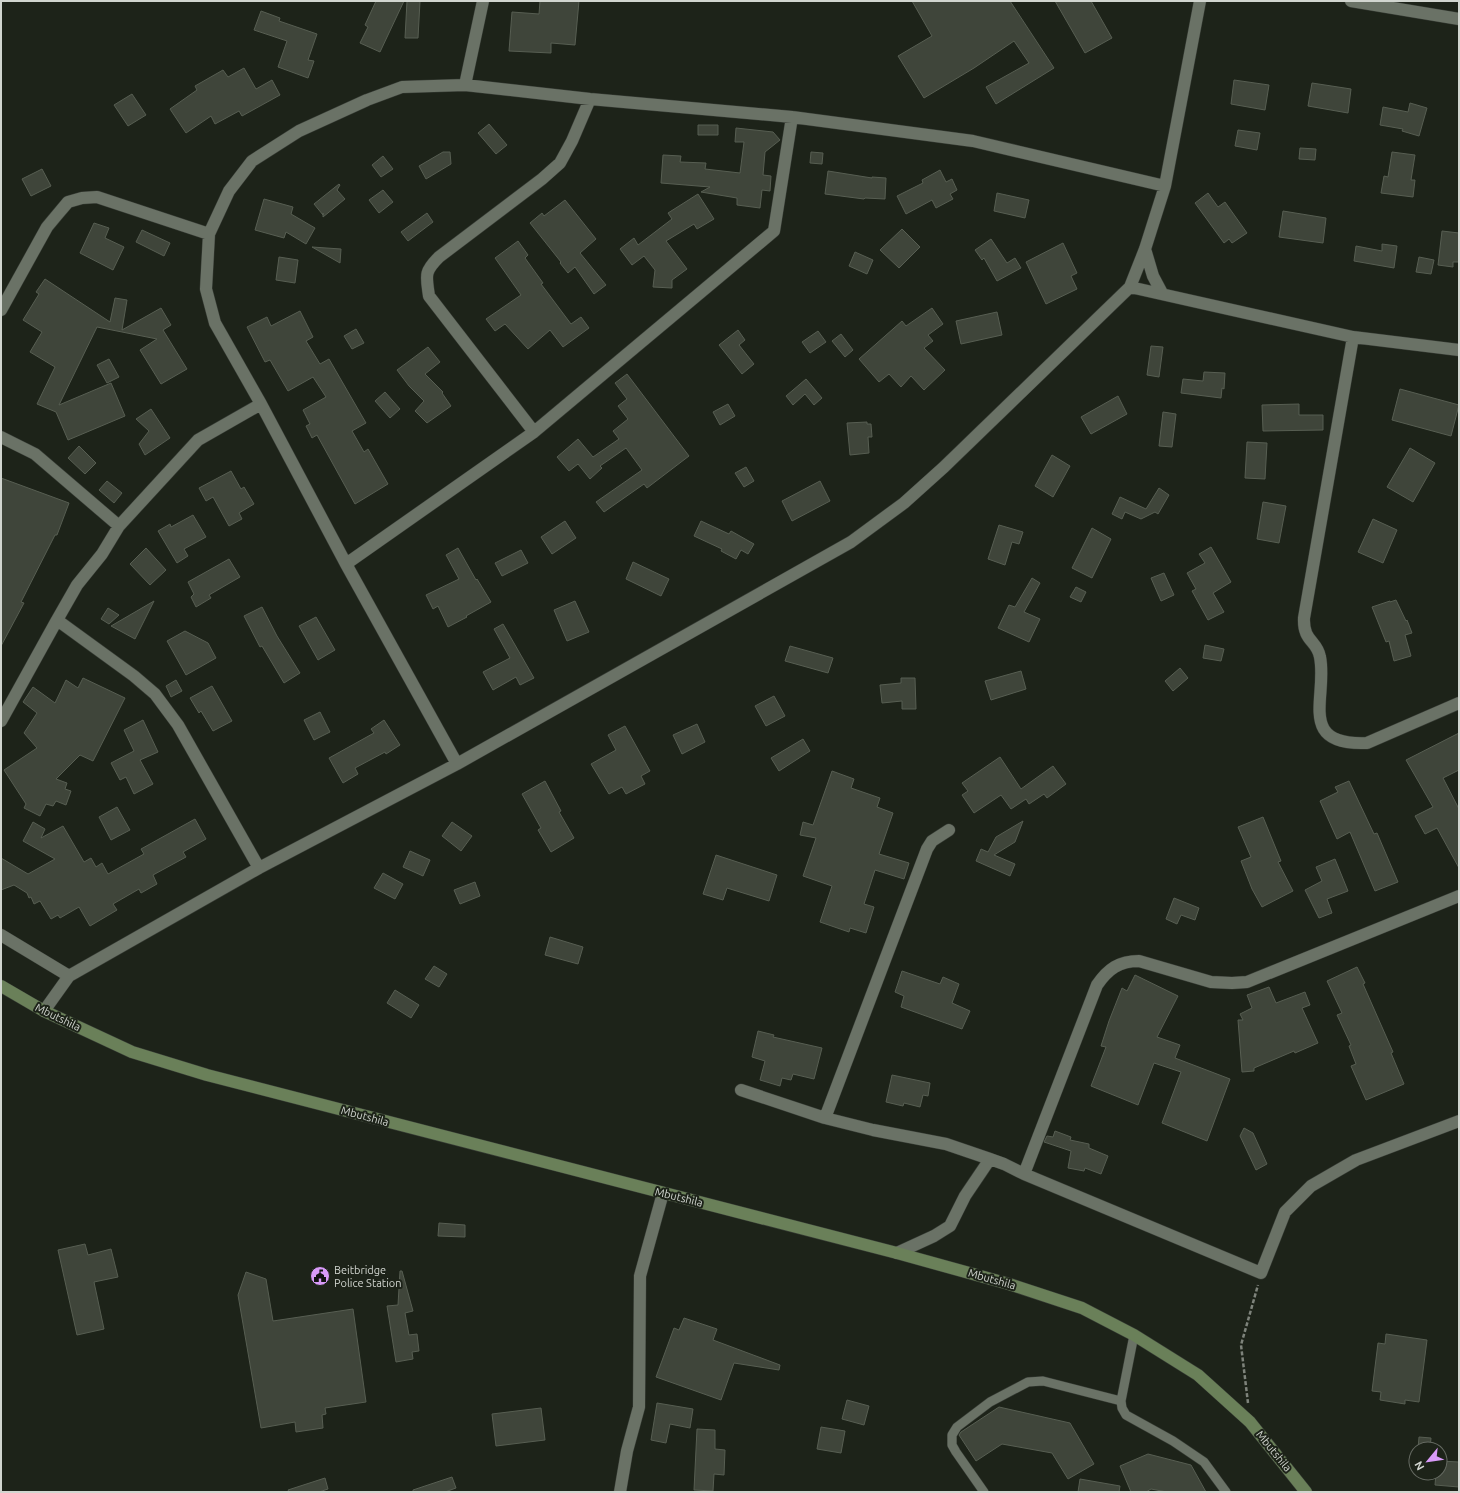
<svg xmlns="http://www.w3.org/2000/svg" width="1460" height="1493" font-family="Ubuntu,sans-serif">
<rect width="100%" height="100%" fill="#1d2319"/>
<!-- building -->
<path fill="#3f453a" stroke="#575e52" d="M376,1H404L380,52L360,43L368,27L365,25Z
M407,1H420L418,38H405Z
M540,1H579L575,45L551,43V53L509,51L512,12L539,14Z
M912,1H1010L1054,68L996,104L986,87L1029,63L1014,41L974,68L924,98L898,56L932,36Z
M1055,1H1091L1112,38L1085,53Z
M261,11L280,18L279,21L317,34L308,60L314,61L308,78L278,67L287,41L254,30Z
M244,68L256,89L272,80L280,95L242,116L239,111L215,124L211,116L186,133L170,109L197,90L195,86L223,70L228,77Z
M1234,80L1269,85L1265,110L1231,104Z
M1312,83L1351,89L1348,113L1308,106Z
M132,94L146,115L128,126L114,105Z
M1410,103L1427,108L1419,136L1402,131L1403,129L1380,125L1383,107L1408,112Z
M489,124L507,145L496,154L478,133Z
M698,125H718V135H698Z
M736,128L773,132L780,140L765,152L763,175L771,176L770,191L762,190L760,208L737,205V198L701,192L710,187L661,183L663,155L681,156L680,162L706,163L705,169L740,173L744,142H735Z
M1238,130L1260,133L1257,150L1235,146Z
M1300,148L1316,149L1315,160L1299,159Z
M443,152H450L451,164L426,179L419,166Z
M811,152L823,153L822,164L810,163Z
M1392,152L1415,155L1411,180H1415L1413,197L1381,193L1384,176L1388,177Z
M383,156L393,169L381,177L372,165Z
M42,169L51,186L31,196L22,179Z
M940,170L946,182L952,179L957,190L950,194L953,199L936,208L932,200L906,214L897,196L923,183L922,180Z
M828,171L872,178V177L886,178L885,199L865,198L864,199L825,194Z
M339,184L340,185L337,190L345,199L323,217V213V215L314,204Z
M383,190L393,202L379,213L369,200Z
M997,193L1029,200L1025,218L994,211Z
M1208,193L1218,207L1225,202L1247,233L1232,243L1229,239L1224,243L1195,203Z
M698,194L714,219L697,229L694,224L666,241L687,269L672,280V288L653,287L655,270L644,256L632,265L620,249L634,238L638,245L672,219L668,213Z
M264,199L293,207L291,214L315,228L306,244L286,232L284,238L255,230Z
M565,200L596,239L580,253L606,285L594,294L575,267L568,273L560,263L561,262L530,223L542,213L544,216Z
M1283,211L1326,218L1323,243L1279,237Z
M427,213L433,222L408,241L401,232Z
M94,223L109,228L105,238L124,247L113,270L80,253Z
M902,229L920,247L899,268L880,250Z
M142,230L170,243L164,256L136,242Z
M1442,231L1459,233V262H1453V267L1438,265Z
M991,239L1007,263L1015,258L1021,268L997,281L984,258L982,260L975,250Z
M518,241L528,255L525,258L543,283L541,284L571,324L581,317L589,328L563,347L550,330L528,349L505,324L495,331L486,319L521,295L495,258Z
M1063,243L1077,273L1071,276L1077,289L1046,304L1026,262Z
M1382,244L1397,246L1394,268L1354,261L1356,246L1382,251Z
M312,247L341,249L340,263Z
M855,252L873,260L867,274L849,266Z
M279,257L298,260L295,283L276,280Z
M1419,257L1434,260L1431,274L1416,272Z
M45,279L110,322L115,298L127,300L122,330L161,308L171,325L163,330L187,369L161,384L140,350L157,339L97,327L59,405L111,383L125,416L68,440L56,412L37,404L55,367L30,352L42,332L23,320L39,294L36,292Z
M932,308L943,324L928,335L933,341L924,348L945,370L924,390L911,376L901,387L889,374L879,382L859,359L902,321L906,326Z
M300,311L313,337L306,341L320,364L329,359L366,423L352,431L364,452L368,449L388,484L355,504L317,435L312,438L306,426L310,424L303,410L326,397L313,377L288,391L270,360L265,362L247,327L267,317L271,326Z
M997,312L1002,335L961,344L956,321Z
M356,329L364,343L352,349L344,336Z
M738,330L745,340L739,345L754,364L742,374L719,345Z
M818,331L826,342L810,353L802,342Z
M841,334L853,350L845,357L832,341Z
M1151,346L1163,347L1159,377L1147,375Z
M428,347L440,362L425,374L443,392L442,393L451,406L427,423L415,411L424,401L409,386L397,370Z
M109,359L119,377L107,383L97,365Z
M1204,372L1225,373L1224,389L1222,388L1221,398L1181,393L1183,379L1203,381Z
M627,374L689,456L647,488L644,484L604,512L596,502L642,470L626,448L600,466L602,468L590,479L578,464L569,471L557,457L578,439L593,457L619,439L613,431L628,419L618,406L627,399L615,383Z
M806,379L822,398L814,405L805,394L793,405L786,396Z
M1400,389L1459,405L1451,436L1392,420Z
M385,392L400,409L390,418L375,401Z
M1118,396L1127,414L1091,434L1081,417Z
M728,404L735,416L720,425L713,412Z
M1299,404V415H1323V430L1263,431L1262,405Z
M151,409L170,438L145,455L139,444L149,431L136,419Z
M1163,412L1176,414L1172,447L1159,446Z
M867,422V424H871L872,437H868L869,453L850,455L847,423Z
M1247,442L1267,443L1265,479L1245,478Z
M79,446L96,463L85,474L68,458Z
M1410,448L1435,463L1413,502L1387,487Z
M1052,455L1070,466L1053,497L1035,486Z
M746,467L754,481L744,487L735,473Z
M231,471L241,489L244,487L254,504L239,513L242,519L229,526L213,497L206,501L199,488Z
M1,478L69,503L57,535H55L21,602L24,603L1,646Z
M107,481L122,493L114,503L99,490Z
M820,481L830,501L792,521L782,501Z
M1159,488L1169,495L1158,514L1155,512L1141,519L1125,512L1122,519L1112,514L1120,497L1146,509Z
M1263,502L1286,506L1279,543L1257,539Z
M193,515L206,537L184,549L188,556L177,563L158,531L170,524L171,527Z
M1373,519L1397,530L1383,563L1358,552Z
M565,521L576,538L552,554L541,537Z
M701,521L729,534L731,531L754,544L748,554L741,550L736,559L721,551L722,549L694,536Z
M999,525L1023,532L1019,544L1012,542L1005,565L988,559Z
M1092,528L1111,539L1092,578L1072,568Z
M1211,547L1231,582L1213,593L1224,612L1208,620L1192,591L1196,589L1187,573L1205,563L1199,554Z
M146,548L166,570L150,585L130,564Z
M458,548L476,580L477,579L491,602L466,616L467,617L448,627L438,606L433,609L426,595L459,579L446,555Z
M521,550L528,563L502,576L495,563Z
M229,559L240,577L209,595L211,598L196,607L191,597L194,594L188,582Z
M633,562L669,579L661,596L626,579Z
M1164,573L1174,595L1161,601L1151,578Z
M1032,578L1040,583L1024,612L1040,619L1029,642L998,628L1009,605L1015,607Z
M1076,587L1086,592L1081,602L1070,597Z
M1396,600L1406,621L1407,620L1412,633L1405,635L1411,656L1394,661L1389,641L1386,642L1372,607L1390,601V602Z
M154,601L135,639L111,626Z
M575,601L589,632L567,641L554,610Z
M262,607L277,636L300,673L284,683L262,646L260,647L244,616Z
M108,608L119,615L109,624L101,619Z
M316,617L335,650L318,660L299,626Z
M503,624L534,678L520,685L516,677L493,690L483,672L510,658L494,629Z
M185,631L208,643L216,658L186,675L167,641Z
M1205,645L1224,649L1221,661L1203,658Z
M790,646L833,658L828,673L785,661Z
M1180,668L1188,678L1173,691L1165,681Z
M1021,671L1026,689L991,700L985,681Z
M83,678L125,698L93,761L80,755L56,779L67,783L65,789L71,791L66,805L56,801L53,806L46,804L40,816L24,808L26,804L4,770L37,748L24,733L37,713L23,702L33,687L55,703L66,680L78,688Z
M901,678H915L916,709H902V701L882,703L880,685L901,683Z
M176,680L182,691L171,697L166,686Z
M212,686L232,721L213,731L201,711L199,713L190,698Z
M774,696L785,716L766,726L755,706Z
M320,712L330,732L314,740L304,720Z
M143,720L158,752L140,760L153,784L134,794L126,777L120,780L111,763L134,751L124,730Z
M384,720L400,745L386,754L385,752L355,768L358,774L343,783L329,758L374,733L371,729Z
M697,724L705,742L682,754L673,735Z
M625,726L650,771L641,776L645,784L626,794L622,787L609,794L591,764L616,750L608,735Z
M1459,733V770L1443,778L1459,809V868L1437,828L1425,834L1415,816L1433,807L1406,760Z
M803,739L810,751L779,771L771,758Z
M1000,757L1021,789L1053,766L1066,784L1047,798L1044,794L1029,804L1026,799L1011,809L1001,795L974,813L962,795L968,791L962,783Z
M832,771L854,779L851,788L880,798L877,807L893,813L879,854L909,863L904,879L875,870L864,904L874,907L866,933L850,928L849,932L820,922L832,886L803,876L816,838L800,835L803,822L813,825Z
M545,781L561,811L559,812L574,838L551,852L538,830L541,828L522,794Z
M1349,781L1374,834L1377,833L1398,882L1375,891L1350,832L1337,839L1320,801L1338,792L1335,787Z
M117,807L130,830L111,840L99,817Z
M1263,817L1281,861L1278,862L1293,891L1262,907L1252,889L1241,861L1251,857L1238,827Z
M195,819L206,839L183,852L186,857L153,875L157,884L141,893L139,889L113,904L117,910L90,926L79,907L60,918L58,915L51,919L40,901L34,904L31,897L29,898L27,893L14,885L1,890V858L28,874L55,859L23,841L33,822L45,829L41,838L63,826L84,862L91,858L96,867L102,863L108,874L144,854L141,849Z
M1023,821L1015,842L994,855L1015,864L1010,876L976,861L981,849L988,852L996,837Z
M452,822L472,836L461,851L442,836Z
M410,851L430,860L423,876L403,867Z
M716,855L777,875L769,901L727,888L723,900L703,894Z
M1335,859L1348,891L1327,899L1332,913L1319,918L1305,890L1322,881L1316,867Z
M383,873L403,884L395,899L374,888Z
M475,882L480,896L460,904L454,890Z
M1174,898L1199,908L1195,920L1181,915L1177,924L1166,919Z
M550,937L583,947L578,964L545,955Z
M434,966L447,974L439,987L425,979Z
M1357,967L1365,983L1363,984L1393,1052L1391,1053L1404,1084L1366,1100L1351,1066L1356,1064L1349,1046L1351,1045L1337,1015L1342,1013L1327,981Z
M902,971L940,984L943,977L959,984L952,1003L970,1011L962,1029L901,1007L904,996L895,992Z
M1135,975L1178,996L1157,1037L1180,1045L1175,1058L1230,1079L1207,1141L1162,1123L1181,1072L1154,1063L1138,1105L1091,1086L1106,1047L1101,1046L1109,1021L1122,988L1127,991Z
M1269,987L1276,1003L1305,992L1310,1005L1302,1008L1318,1043L1295,1053L1294,1051L1254,1068V1071L1242,1072L1238,1020H1243L1240,1014L1252,1008L1247,995Z
M395,990L419,1005L411,1018L387,1003Z
M758,1031L774,1035L773,1037L822,1048L814,1079L793,1074L791,1080L782,1078L780,1086L760,1080L765,1061L752,1057Z
M892,1075L930,1083L928,1096L923,1095L920,1107L904,1103L903,1106L886,1102Z
M1244,1128L1253,1133L1267,1164L1256,1170L1240,1136Z
M1055,1131L1071,1137L1070,1140L1089,1144V1148L1108,1156L1101,1174L1085,1168L1084,1171L1068,1168L1071,1151L1044,1142L1047,1136L1053,1137Z
M439,1223L465,1225V1237L438,1236Z
M85,1244L88,1255L111,1249L118,1277L94,1282L104,1329L77,1335L58,1250Z
M400,1271H402L413,1311L405,1313L409,1335L417,1334L419,1351L412,1352L413,1359L396,1362L387,1306L398,1305Z
M246,1272L266,1279L273,1321L353,1309L366,1402L325,1408L326,1414L322,1415L323,1428L296,1432L295,1422L261,1428L238,1295Z
M684,1318L717,1329L713,1340L780,1365L779,1370L734,1363L721,1400L656,1377L674,1328L679,1330Z
M1386,1334L1427,1340L1419,1402L1405,1400V1404L1380,1400L1381,1392L1372,1391L1378,1343L1385,1344Z
M847,1400L869,1406L864,1425L842,1419Z
M657,1403L693,1409L690,1428L670,1424L666,1443L651,1440Z
M999,1407L1070,1423L1094,1464L1068,1479L1052,1453L1002,1444L976,1461L959,1435L961,1432Z
M541,1408L545,1440L496,1446L492,1414Z
M821,1427L845,1431L841,1453L817,1449Z
M697,1429L715,1430V1449L725,1450L724,1475L714,1474L713,1491L694,1490Z
M1419,1437L1431,1438L1430,1449H1418Z
M1148,1454L1191,1465L1206,1492H1167L1151,1489L1146,1492H1131L1120,1466Z
M1440,1461L1459,1462V1487L1435,1485L1436,1473H1440Z
M452,1477L456,1488L445,1492H413V1490Z
M325,1478L328,1489L319,1492H289L288,1490Z
M1080,1479L1120,1486L1119,1492H1078Z"/>
<g fill="none" stroke-linecap="round" stroke-linejoin="round">
<!-- lane casing -->
<g stroke="#373c35" stroke-width="10">
<path id="lane" d="M1134,1335L1121,1401L1122,1408L1126,1415L1173,1441L1204,1462L1226,1492
M984,1492L956,1452L952,1445V1435L957,1427L990,1402L1028,1382L1043,1381L1121,1401"/>
</g>
<!-- street casing -->
<g stroke="#373c35" stroke-width="13">
<path id="street" d="M1351,1L1459,19
M465,85L483,1
M1145,249L1153,276L1162,293
M1130,287L1353,337L1459,350
M1,310L47,227L57,215L68,202L82,198L97,197L209,234
M1353,337L1304,618C1303,642 1317,640 1320,657C1328,697 1296,746 1367,743L1459,703
M534,432L429,296C426,275 424,272 439,257L542,179L560,163L572,141L590,99
M1,437L35,454L119,526
M346,564L534,432L774,231L792,117
M1,721L57,620
M457,764L346,564L261,404L215,323L206,289L209,234L229,191L252,161L299,131L367,100L402,87L465,85L590,99L792,117L973,141L1165,186
M259,868L178,725L155,694L134,676L57,620L77,585L102,554L119,526L198,440L261,404
M1459,896L1247,982L1232,983L1211,982L1139,961C1119,961 1108,969 1097,985L1024,1174L1261,1273L1285,1212L1311,1186L1356,1160L1459,1121
M1,935L69,976
M44,1011L69,976L259,868L457,764L851,542L904,503L944,467L1130,287L1145,249L1165,186L1200,1
M741,1090L825,1118L873,1130L946,1144L990,1159
M825,1118L927,849L932,841L949,830
M897,1253L934,1236L950,1226L965,1196L990,1159L1004,1164L1024,1174
M620,1492L627,1451L639,1407L640,1276L663,1193"/>
</g>
<!-- secondary casing -->
<g stroke="#373c35" stroke-width="13">
<path id="secondary" d="M1,986L44,1011L132,1052L207,1075L897,1253L1009,1284L1082,1308L1134,1335L1198,1375L1250,1422L1306,1492"/>
</g>
<!-- path -->
<path stroke="#7e837b" stroke-width="2.5" stroke-dasharray="4 2" stroke-linecap="butt" d="M1248,1403L1241,1345L1258,1285"/>
<!-- lane -->
<use href="#lane" stroke="#6a7266" stroke-width="9"/>
<!-- street -->
<use href="#street" stroke="#6a7266" stroke-width="12"/>
<!-- secondary -->
<use href="#secondary" stroke="#6a8059" stroke-width="12"/>
</g>
<!-- icons -->
<defs>
<g id="civic-disc" transform="scale(1)"><circle r="9.5" fill="#d89af8" stroke="#1d2319"/><path d="M-.6-6.5H3V-4.5H.6V-3L4-1V1h2V6H-6V1h2V-1L-.6-3ZM-1.2 2.5V6h2.4V2.5Z" fill="#111"/></g>
</defs>
<g fill-rule="evenodd">
<use href="#civic-disc" x="320" y="1276"/>
</g>
<g text-anchor="middle" stroke-width="4" stroke-linejoin="round" paint-order="stroke">
<!-- street labels -->
<g font-size="11" fill="#d1d5cf" stroke="#1d2319">
<text transform="translate(58 1017) rotate(26)" y="4">Mbutshila</text>
<text transform="translate(365 1116) rotate(15)" y="4">Mbutshila</text>
<text transform="translate(679 1197) rotate(14)" y="4">Mbutshila</text>
<text transform="translate(992 1279) rotate(16)" y="4">Mbutshila</text>
<text transform="translate(1274 1451) rotate(51)" y="4">Mbutshila</text>
</g>
<!-- poi labels -->
<g font-size="11" fill="#d1d5cf" stroke="#1d2319" text-anchor="start">
<text x="334" y="1274">Beitbridge<tspan x="334" dy="13">Police Station</tspan></text>
</g>
</g>
<!-- border -->
<rect width="1460" height="1493" fill="none" stroke="#d1d5cf" stroke-width="4"/>
<!-- north arrow -->
<g transform="translate(1428 1461) rotate(241)"><circle r="19" fill="#1d2319" stroke="#656a62"/>
<path d="M0-3L7 15L0 10L-7 15Z" fill="#d89af8"/>
<text y="-6" font-size="11" font-weight="bold" text-anchor="middle" fill="#d1d5cf">N</text>
</g>
</svg>
